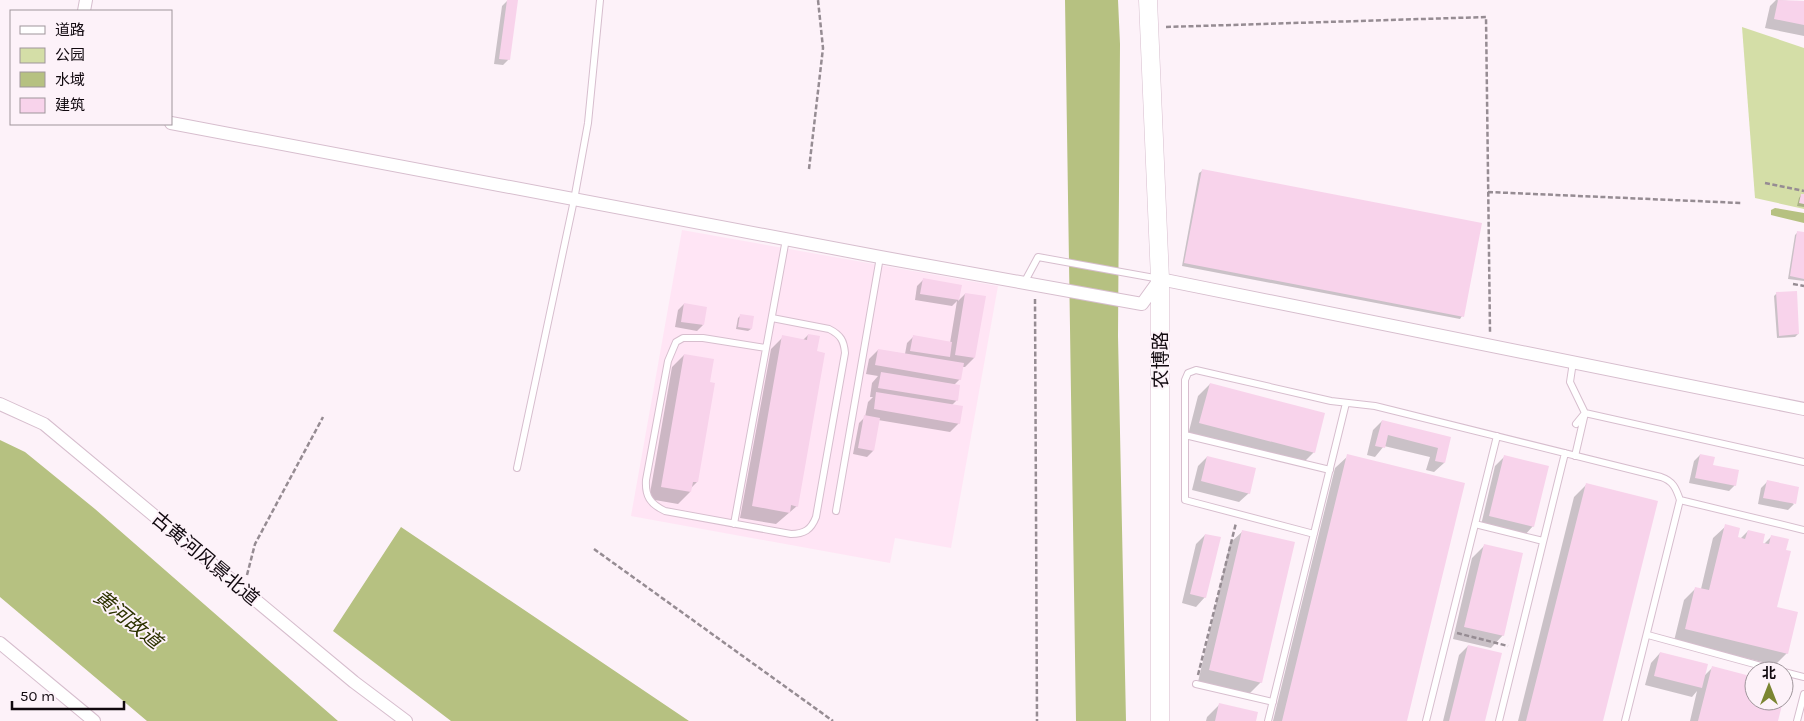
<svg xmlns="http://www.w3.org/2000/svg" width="1804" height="721" font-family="Karla,'Noto Sans SC',sans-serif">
<rect width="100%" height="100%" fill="#fdf2f9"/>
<!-- built -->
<path fill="#ffe5f5" d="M682,230L998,286L951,548L895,538L890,563L631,516Z"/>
<!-- green -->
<path fill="#d4dea7" d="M1742,27L1804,48V209L1755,198Z"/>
<!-- water -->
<path fill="#b6c181" d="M1065,0H1118L1120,44L1118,336L1126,721H1076Z
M1775,208L1804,213V223L1771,215V210Z
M0,440L25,452L95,509L338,721H147L0,597Z
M401,527L689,721H451L333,631Z"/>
<!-- shadow -->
<path fill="#0003" d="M508,0L509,59L503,65L494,64L502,6Z
M1776,0L1804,2V36L1765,28L1770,6Z
M1202,171L1462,316L1460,319L1182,266L1199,173Z
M1801,195L1804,196V207L1797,206L1799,198Z
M1797,233L1804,234V281L1788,279L1795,235Z
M923,280L961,286L958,301L965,294L984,297L974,358L965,367H962L960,379L954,385L957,400L951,406L959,423L950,432L878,420L873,451L867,457L853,454L859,423L865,417L868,402L873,397H870L872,383L878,376L866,374L869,359L878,350L905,354L907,343L913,337L950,343L957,301L952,306L915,300L917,286Z
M1777,293L1798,334L1795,337L1777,338L1774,296Z
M684,304L703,325L697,331L675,327L678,310Z
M741,315L751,329L748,331L736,329L738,318Z
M808,335L797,506L776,524L740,518L771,349L783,337L803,340Z
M684,355L697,482L691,488L690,492L678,504L649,499L672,367Z
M1210,384L1314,452L1301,465L1188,435L1198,396Z
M1382,421L1450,438L1444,463L1434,472L1426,470L1430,457L1384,446L1375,457L1367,455L1373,430Z
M1700,455L1735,485L1729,491L1689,483L1694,461Z
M1348,456L1405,721H1273L1335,468Z
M1505,456L1533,526L1524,536L1481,525L1495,466Z
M1207,457L1249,493L1239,502L1192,490L1198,466Z
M1767,482L1794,504L1788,510L1758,504L1761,488Z
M1586,485L1602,721H1518L1574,497Z
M1726,526L1737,538L1740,539L1748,531L1761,547L1771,537L1785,551L1776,608L1787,653L1775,665L1674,641L1684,600L1696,588L1701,589L1713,538Z
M1243,531L1261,682L1249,694L1198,682L1230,543Z
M1205,535V597L1196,607L1182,603L1196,544Z
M1484,546L1503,635L1491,648L1453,639L1472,558Z
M1468,646L1484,721H1443L1459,655Z
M1660,653L1704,676L1713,667L1754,678V701H1782L1777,721H1690L1697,691L1692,697L1645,685L1651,663Z
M1219,705L1255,721H1206L1207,717Z"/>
<!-- building -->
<path fill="#f8d3eb" d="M507,0H518L510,60L499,59Z
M1778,0L1804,1V25L1774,19Z
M1202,169L1482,223L1464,317L1184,263Z
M1801,194H1804V204L1799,203Z
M1797,231L1804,232V279L1790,276Z
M923,278L962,285L959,300L920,294Z
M1797,291L1799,334L1779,336L1776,292Z
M965,293L986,296L975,358L955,355Z
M684,303L707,307L704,325L681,322Z
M740,314L754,316L752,329L738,327Z
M808,334L820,336L817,351L825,353L798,507L791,505L790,513L752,506L782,335L807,340Z
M913,335L952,342L950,357L910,351Z
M878,349L964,363L961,380L875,365Z
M684,354L714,359L710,382L715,383L698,482H693L691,492L661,487Z
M881,372L960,385L958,401L878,388Z
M1210,383L1325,413L1315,453L1199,423Z
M876,392L963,406L960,424L874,409Z
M864,415L880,418L874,451L858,448Z
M1382,420L1451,437L1445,463L1435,461L1438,448L1388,435L1385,448L1375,446Z
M1347,454L1465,483L1407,721H1282Z
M1700,454L1715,457L1713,465L1739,470L1736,486L1695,478Z
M1504,455L1549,466L1534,527L1489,516Z
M1207,456L1256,468L1250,494L1201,481Z
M1767,480L1799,487L1796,504L1763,498Z
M1586,483L1658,501L1603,721H1526Z
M1725,524L1740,528L1738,537L1745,539L1748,530L1765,534L1763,543L1769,544L1771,535L1789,539L1786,550L1791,551L1777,607L1798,612L1788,654L1685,629L1695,587L1709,590Z
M1242,530L1295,542L1262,683L1209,670Z
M1205,534L1221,537L1206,598L1190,594Z
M1484,544L1523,553L1504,636L1464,627Z
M1468,645L1502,653L1485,721H1449Z
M1660,652L1708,664L1702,688L1654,676Z
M1712,666L1754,677V701H1783L1778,721H1698Z
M1219,703L1258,712L1256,721H1215Z"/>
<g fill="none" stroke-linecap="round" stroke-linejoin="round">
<!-- lane casing -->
<g stroke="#d7bece" stroke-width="8">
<path id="lane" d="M1024,283L1038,257L1160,279
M766,348L703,338H683L676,342L668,361L646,480C645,496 650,504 665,511L791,534C804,534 811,530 816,517L845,353C844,341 841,335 829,329L772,318
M1573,362L1570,382L1585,413L1575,456
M1576,424L1585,413L1804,462
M1185,435L1330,470
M517,468L574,200L588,123L600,0
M836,511L880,257
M734,524L786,239
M1475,524L1543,541
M1314,534L1185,500V380L1188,373L1196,370L1331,401L1375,406L1661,477C1673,481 1676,488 1680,500
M1648,635L1780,671
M1784,672L1804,677
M1196,684L1273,702
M1268,721L1346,403
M1426,721L1497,436
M1499,721L1565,453
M1625,721L1680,500L1804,530
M1797,721L1804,694"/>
</g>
<!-- street casing -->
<g stroke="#d7bece" stroke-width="14">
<path id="street" d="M84,11L86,0
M171,123L880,257L1142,304L1160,279L1804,409
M0,404L44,424L354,682L406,721
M0,643L94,721"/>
</g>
<!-- secondary casing -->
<g stroke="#d7bece" stroke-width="19">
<path id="secondary" d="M1148,0L1160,279V721"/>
</g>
<!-- path -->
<path stroke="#968c93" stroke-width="2.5" stroke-dasharray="5 2.5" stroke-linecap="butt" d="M1166,27L1486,17L1490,332
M809,169L823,48L818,0
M1765,183L1804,191
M1488,192L1741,203
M1793,284L1804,286
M1035,299L1037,721
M594,549L833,721
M247,575L255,544L323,417
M1457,633L1508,646
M1198,675L1236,523"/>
<!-- lane -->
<use href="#lane" stroke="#fff" stroke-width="6"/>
<!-- street -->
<use href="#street" stroke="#fff" stroke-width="12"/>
<!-- secondary -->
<use href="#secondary" stroke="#fff" stroke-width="18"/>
</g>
<g text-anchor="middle" stroke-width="4" stroke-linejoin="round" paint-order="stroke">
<!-- street labels -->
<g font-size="19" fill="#11090f" stroke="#fdf2f9">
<text transform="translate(1160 360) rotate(-90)" y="7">农博路</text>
<text transform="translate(206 558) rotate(40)" y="7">古黄河风景北道</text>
</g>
<!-- water labels -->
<g font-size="20" font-style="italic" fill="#2d3200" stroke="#fdf2f9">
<text transform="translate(128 619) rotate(39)" y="7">黄河故道</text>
</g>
</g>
<!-- legend -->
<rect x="10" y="10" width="162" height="115" fill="#fdf2f9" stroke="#9f959b"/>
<rect x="20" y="26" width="25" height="8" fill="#ffffff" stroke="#9f959b"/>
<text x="55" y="35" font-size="15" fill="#11090f">道路</text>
<rect x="20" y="48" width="25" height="15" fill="#d4dea7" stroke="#9f959b"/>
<text x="55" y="60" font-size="15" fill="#11090f">公园</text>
<rect x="20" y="72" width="25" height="15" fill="#b6c181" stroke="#9f959b"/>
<text x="55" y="85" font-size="15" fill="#11090f">水域</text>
<rect x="20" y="98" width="25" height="15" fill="#f8d3eb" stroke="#9f959b"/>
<text x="55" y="110" font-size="15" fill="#11090f">建筑</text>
<!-- north arrow -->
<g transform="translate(1769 686)"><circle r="24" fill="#fdf2f9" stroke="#9f959b"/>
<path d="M0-4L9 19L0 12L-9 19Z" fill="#7b8532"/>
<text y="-8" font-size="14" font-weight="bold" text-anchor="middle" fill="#11090f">北</text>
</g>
<!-- scale -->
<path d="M12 701v8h112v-8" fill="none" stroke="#11090f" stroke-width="2.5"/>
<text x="20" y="701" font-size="15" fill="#11090f" stroke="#fdf2f9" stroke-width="4" paint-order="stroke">50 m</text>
</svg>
